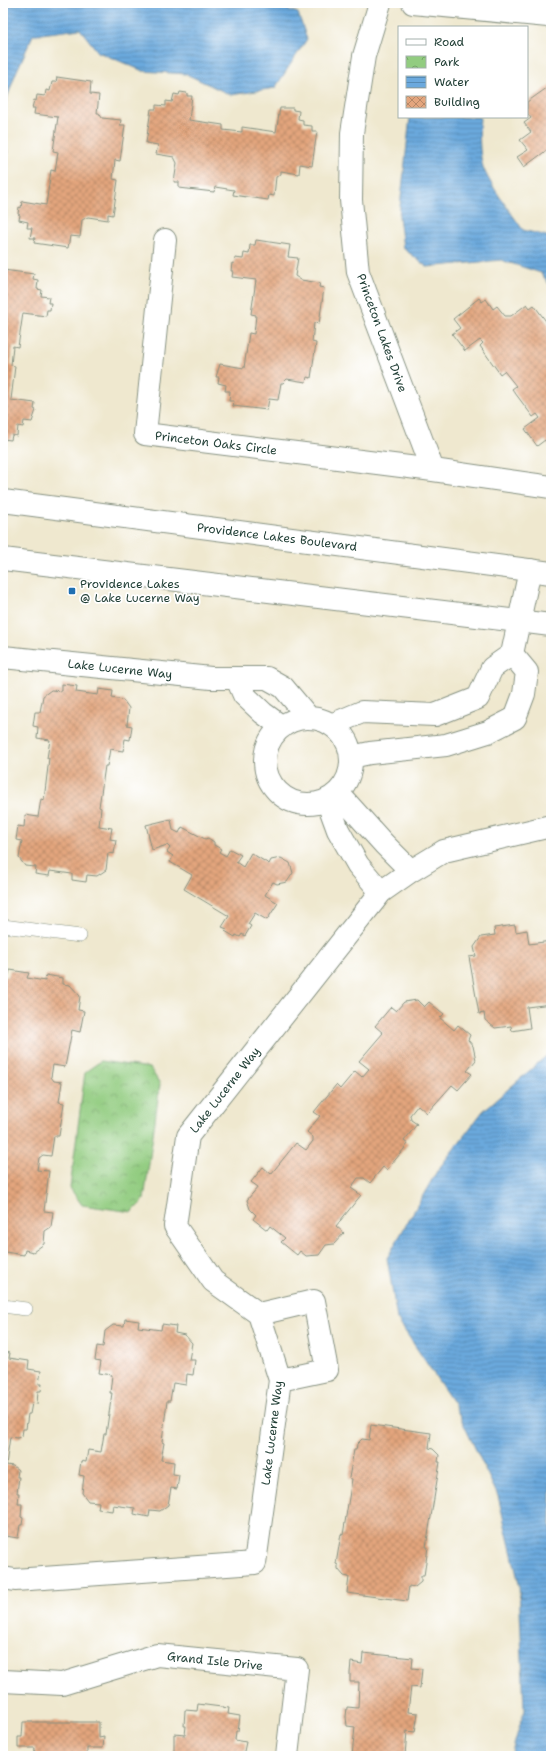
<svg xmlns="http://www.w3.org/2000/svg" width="554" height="1759" font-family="'Shantell Sans',sans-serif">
<defs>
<pattern id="park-crowns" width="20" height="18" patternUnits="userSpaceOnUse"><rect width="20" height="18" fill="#92cc80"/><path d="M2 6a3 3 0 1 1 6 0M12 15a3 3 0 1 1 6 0" fill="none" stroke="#77a76a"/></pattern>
<pattern id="water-rules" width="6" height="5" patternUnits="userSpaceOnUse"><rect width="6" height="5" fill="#6ba9dd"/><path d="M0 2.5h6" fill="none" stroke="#578bb4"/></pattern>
<pattern id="building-cross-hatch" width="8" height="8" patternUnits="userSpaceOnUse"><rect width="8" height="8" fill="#e3a57d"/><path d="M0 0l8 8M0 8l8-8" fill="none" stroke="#b78867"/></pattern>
</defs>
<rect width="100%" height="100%" fill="#fff"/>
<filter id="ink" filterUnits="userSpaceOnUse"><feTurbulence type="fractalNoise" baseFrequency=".025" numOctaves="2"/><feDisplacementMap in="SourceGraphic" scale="8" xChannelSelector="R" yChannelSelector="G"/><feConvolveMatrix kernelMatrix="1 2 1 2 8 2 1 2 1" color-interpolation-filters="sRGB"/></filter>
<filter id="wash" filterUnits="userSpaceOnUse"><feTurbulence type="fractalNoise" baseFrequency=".012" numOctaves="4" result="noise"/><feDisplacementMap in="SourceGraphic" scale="16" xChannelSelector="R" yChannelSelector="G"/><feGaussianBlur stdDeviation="0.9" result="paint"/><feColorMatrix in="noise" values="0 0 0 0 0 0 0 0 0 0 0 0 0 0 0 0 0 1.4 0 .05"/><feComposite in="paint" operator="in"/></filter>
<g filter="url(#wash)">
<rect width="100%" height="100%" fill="#efe8cf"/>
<!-- park -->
<path fill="url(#park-crowns)" stroke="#58845a" d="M101,1061L150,1068L160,1084L144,1200L132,1212L82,1205L70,1188L85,1072Z"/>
<!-- water -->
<path fill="url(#water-rules)" stroke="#457388" d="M24,3H271L298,13L307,39L275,88L231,95L186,74L143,71L98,52L80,29L33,35L15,75L3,110V6Z
M410,117H480C479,131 479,153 483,167C489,184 512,214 523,230L551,237V287L541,273L501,260L427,267L403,248L399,216Z
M3,142L8,152L3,171Z
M551,1052V1756H511L524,1710L519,1584L498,1496L454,1404L397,1319L387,1258L437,1171L483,1111Z"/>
<g id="blocks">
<!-- building -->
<path fill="url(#building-cross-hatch)" d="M57,77L91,82L90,94L99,95L97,113H99L102,118L121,120L120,125H125L120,161L115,160L113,179L118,180L113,215L108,214V220L88,217L82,220L80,237L70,236L68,248L34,243L35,238H30L32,228H27L28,222L19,220L20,215L18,214L19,207L21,208L22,201L46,205L51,170L55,171L58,152L53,151L58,117L34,114L35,108H32L34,100L36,101L37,95L45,96L46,90L50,91L52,82H56Z
M551,85V147L524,167L517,157L528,150L520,140L531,132L524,123L531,118L527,113V102Z
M180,92L187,93V96H192L189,120L223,125V130L242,132V127L276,132L280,108H293V110L299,111L298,119L303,120V125L312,126V131H317L312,166L300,164L299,174L281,171V174L276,177L274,196L269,195L268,200L233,195L234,190L215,187L214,192L179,188V182H174L177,163L174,157L156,154L158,145L146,143L151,109H156V105L166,106V101L172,102L174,94L179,95Z
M256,240L290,245L288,257L298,258L295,276L301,280L320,283L319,287L324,288L319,324L314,323L312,342L316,343L311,378L307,377L306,382L287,379L283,383H281L278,400L269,399L267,410L233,406L234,401H229L230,391H225L226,385L218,383L219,377H216L220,364L244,368L249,333L254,334L256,315L251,314L256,280L232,277L233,271H231L232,263L234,264L235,258L243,259L244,253L249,254L250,245H255Z
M3,270L34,274L33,279L38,280L37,289L42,290L41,296L49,297L48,303H51L50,310H47L46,316L23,313L18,347L13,346L11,365L15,366L11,400L35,403L34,409L36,410L32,422L24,421L23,427L18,426L17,436L12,435L11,440L3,439Z
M479,298L482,302L486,299L493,309L497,306L505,316H511L527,304L530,308L534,305L551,328V448L545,440L537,446L525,429L540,418L537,414L533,417L512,389L516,386L504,371L500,374L480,346L483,343L480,340L465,351L452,334L460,328L453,319Z
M62,684L77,686L76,692L98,695L99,689L113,691L112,698L123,700L129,708L127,725L132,726L130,740L125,739L123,751L110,749L107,766H105L99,807L101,808L99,826L112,828L110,839L116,840L114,854L108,853L106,870L97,876L87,875L86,882L72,880V874L50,871L49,876L35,874L36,867L25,866L19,858L22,841L16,840L18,826L24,827L25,815L38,817L41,799L44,800L49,758H47L50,740L37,738L38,727L33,726L35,712H40L43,696L51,690L62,691Z
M171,819L173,830L179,833L182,827L205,839L208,838L214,842V845L221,849L219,852L226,856L230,849L241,855L236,862L243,867L251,853L269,864L271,860L281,858L290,863L293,873L287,882L277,884L273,882L265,895L278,903L267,920L255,913L248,924L251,926L245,936L242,934L240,937L236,935L235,937L225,931L227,929L222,927L229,916L184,889L192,875L170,862L173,856L167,852L170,848L167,845L152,850L146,825Z
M515,925L516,932L527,930L529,944L551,941V1004L527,1007L530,1028L512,1031L511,1026L495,1028L485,1020L484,1013L479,1014L469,957L476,956L474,947L481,937L495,935L494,928Z
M10,970L29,973L27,978L45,981L46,975L63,978V984L70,985L80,996L78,1010L84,1011L80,1032L72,1030L65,1067L53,1065L51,1077L54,1081L62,1082L59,1102L64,1103L59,1136H54L51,1156L43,1155L39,1158L37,1170L49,1171L44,1211L53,1212L51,1227L45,1231L44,1244L33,1252L25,1250L24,1255L5,1252V1246H3V976L8,977Z
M417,1000L424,1007L429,1002L444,1014L440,1018L454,1030L458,1025L470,1035L468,1040L473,1046L476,1060L467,1071L472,1074L458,1090L452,1085L427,1113L418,1105L410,1115L411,1120L417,1124L404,1141L408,1144L387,1170L383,1167L370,1183L364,1178H358L351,1188L361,1195L336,1226L344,1233L334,1244L326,1245L319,1255L306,1256L300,1251L297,1255L281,1242L285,1238L270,1226L267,1230L253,1219L256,1215L250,1209L247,1200L258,1187L251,1182L263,1167L271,1174L296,1143L306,1150L313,1141V1137L307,1132L320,1116L314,1112L336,1085L340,1089L355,1071L362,1077L369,1069L359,1061L383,1033L375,1026L391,1007L396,1011L404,1002Z
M125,1319L139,1321L138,1327L161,1330L162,1324L176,1326L175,1333L185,1335L192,1343L189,1360H195L193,1375L187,1374L186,1385L173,1383L170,1401H167L162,1442L164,1443L161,1460L174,1462L173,1474L179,1475L177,1489L171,1488L168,1505L160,1511L150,1510L149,1517L134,1514L135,1508L113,1505L112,1511L98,1509L99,1502L88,1501L82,1493L84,1476L79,1475L81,1461L86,1462L88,1450L101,1452L104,1434H106L112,1393H110L112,1375L99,1373L101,1361L95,1360L97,1346L103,1347L105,1331L113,1325L124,1326Z
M3,1352L10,1353L9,1358L29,1361L28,1369L41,1371L39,1384H42L41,1391H38L37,1404L32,1403L30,1414H28L26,1429H23L22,1436L17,1438L10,1437L6,1465L13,1466L18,1470L17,1477H19L17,1493H19L18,1504H22L21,1517L23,1518L22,1525H20L18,1538L5,1536L4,1545Z
M371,1425L431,1433L429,1448L433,1449L439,1455L438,1462H440L426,1547H428L424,1576H421V1582L415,1587L409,1586L407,1601L347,1593L349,1577L344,1576L338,1569V1565L336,1564L341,1534L343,1535L352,1479L349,1478L354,1450H356L357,1444L362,1439L369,1440Z
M363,1653L413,1658L412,1668L422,1669L420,1688L411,1687L408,1712L418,1713L415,1732L407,1731L405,1756H352L355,1727L347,1726L346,1717L347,1707L358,1708L359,1682H350V1673L351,1662L362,1664Z
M198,1704L229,1708L228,1714L240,1716L238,1731H236L235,1740L246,1742L243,1756H182V1754L174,1753V1734L185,1735L186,1726H184L185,1710L197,1711Z
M23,1722H99V1738L104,1737L103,1748H87V1756H34L35,1748H18V1737H22Z"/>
</g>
</g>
<g filter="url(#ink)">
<use href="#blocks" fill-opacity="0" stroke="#879282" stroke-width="1"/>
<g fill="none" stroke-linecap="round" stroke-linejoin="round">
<!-- service casing -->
<g stroke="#879282" stroke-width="14">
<path id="service" d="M3,926L80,936
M3,1306L26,1309"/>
</g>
<!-- minor casing -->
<g stroke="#879282" stroke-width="24">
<path id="minor" d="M380,3L364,56L352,133L351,200L358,272L433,470L551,487
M413,3L548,16L551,14
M165,240L145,434L433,470
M3,657L211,678H267L283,687L309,718
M237,679L244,695L263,713L282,727
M265 761a43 43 0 1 1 86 0a43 43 0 1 1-86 0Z
M331,725L362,712L435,715L478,698L492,668L512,654L530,570
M351,757L370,753L446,745L488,732L515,718L524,694L527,672L512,654
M338,793L384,844L411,871
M327,800L338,830L358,865L381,892
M259,1314L314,1301L327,1370L280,1380
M3,1578L15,1580L255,1563L280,1380L259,1314L213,1281L175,1226L188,1136L381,892L411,871L444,851L551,826
M3,1681L62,1684L157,1655L297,1669L287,1756"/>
</g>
<!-- tertiary casing -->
<g stroke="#879282" stroke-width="24">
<path id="tertiary" d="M3,501L551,573
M3,559L551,625"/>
</g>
<!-- service -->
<use href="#service" stroke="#fff" stroke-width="13"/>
<!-- minor -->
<use href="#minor" stroke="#fff" stroke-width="22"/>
<!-- tertiary -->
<use href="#tertiary" stroke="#fff" stroke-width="22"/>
</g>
</g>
<!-- markers -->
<rect fill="#1f6fb2" stroke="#fff" stroke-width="1.5" x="68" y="587" width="8" height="8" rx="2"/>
<g text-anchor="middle" stroke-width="3.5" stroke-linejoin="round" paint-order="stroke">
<!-- street labels -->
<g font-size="12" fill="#1f3d34" stroke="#fff">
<text transform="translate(382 333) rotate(70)" y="4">Princeton Lakes Drive</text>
<text transform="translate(216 443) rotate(7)" y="4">Princeton Oaks Circle</text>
<text transform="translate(277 537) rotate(7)" y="4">Providence Lakes Boulevard</text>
<text transform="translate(120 669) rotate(6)" y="4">Lake Lucerne Way</text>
<text transform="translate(225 1090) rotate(-52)" y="4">Lake Lucerne Way</text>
<text transform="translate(272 1433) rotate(-83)" y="4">Lake Lucerne Way</text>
<text transform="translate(215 1661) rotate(6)" y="4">Grand Isle Drive</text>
</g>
<!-- poi labels -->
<g font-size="12" fill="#1f3d34" stroke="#fff" text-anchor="start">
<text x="80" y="588">Providence Lakes<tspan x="80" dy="14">@ Lake Lucerne Way</tspan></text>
</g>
</g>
<!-- margin -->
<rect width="554" height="1759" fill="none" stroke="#fff" stroke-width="16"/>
<!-- legend -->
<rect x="398" y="26" width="130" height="92" fill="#ffffff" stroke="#a5b1ae"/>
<rect x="406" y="39" width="20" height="6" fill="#ffffff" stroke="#a5b1ae"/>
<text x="434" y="46" font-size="12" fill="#1f3d34">Road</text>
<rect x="406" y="56" width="20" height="12" fill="url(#park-crowns)" stroke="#a5b1ae"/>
<text x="434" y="66" font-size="12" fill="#1f3d34">Park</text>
<rect x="406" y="76" width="20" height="12" fill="url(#water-rules)" stroke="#a5b1ae"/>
<text x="434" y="86" font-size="12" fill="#1f3d34">Water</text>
<rect x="406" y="96" width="20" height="12" fill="url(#building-cross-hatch)" stroke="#a5b1ae"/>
<text x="434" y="106" font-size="12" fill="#1f3d34">Building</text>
</svg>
